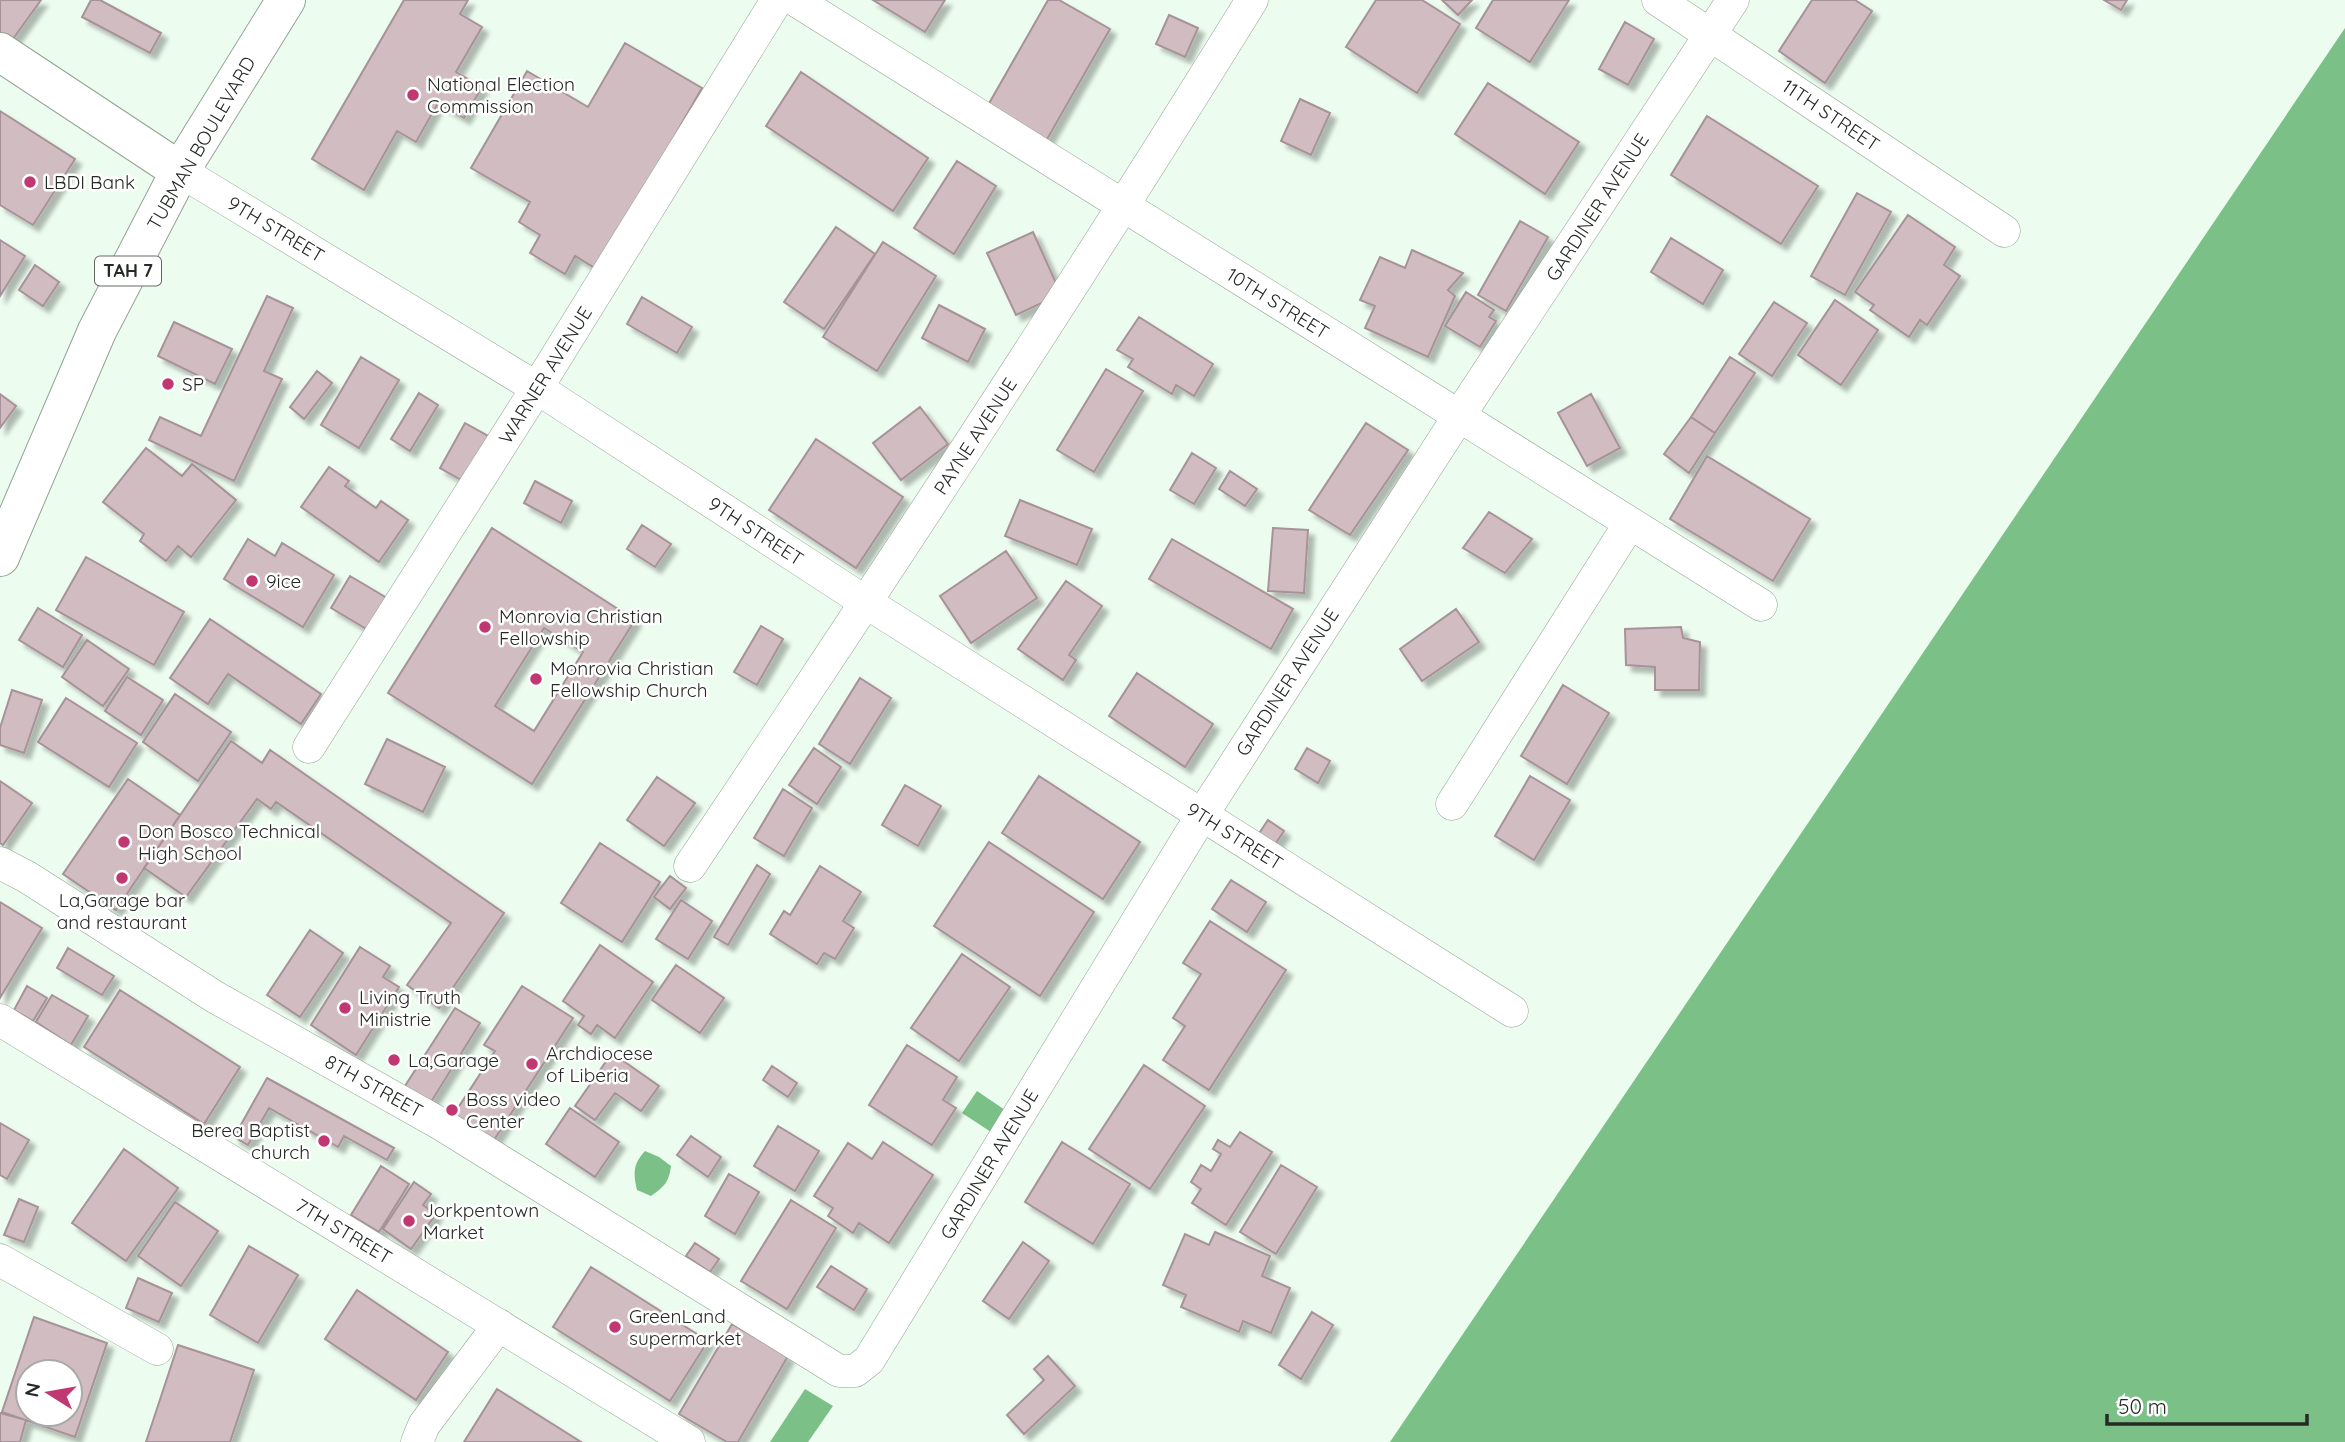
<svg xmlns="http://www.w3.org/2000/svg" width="2345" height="1442" font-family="Quicksand,sans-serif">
<defs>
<filter id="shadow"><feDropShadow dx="6" dy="6" stdDeviation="2" flood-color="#0004"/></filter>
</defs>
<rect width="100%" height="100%" fill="#ecfcee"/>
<!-- water -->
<path fill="#7ac087" d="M2345,28V1442H1390Z
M977,1091L1005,1110L991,1132L962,1113Z
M645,1151L659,1157L671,1166C669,1182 664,1187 651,1196L637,1190C633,1173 633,1164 645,1151Z
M805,1389L833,1406L808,1442H770Z"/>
<!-- building -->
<path fill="#d1bcc2" stroke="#a69298" stroke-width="2" fill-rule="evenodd" filter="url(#shadow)" d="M0,0H41L10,43L0,35Z
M91,0H100L161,33L150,53L82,17Z
M404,0H468L460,14L482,27L456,72L482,87L464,118L438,103L416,142L397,131L364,190L312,159Z
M873,0H945L925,32Z
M1048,0H1059L1110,29L1046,141L987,107Z
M1376,0H1422L1460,24L1417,93L1346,47Z
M1442,0H1472L1458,15Z
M1493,0H1569L1530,62L1476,28Z
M1812,0H1855L1872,11L1825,83L1779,51Z
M2104,0H2127L2121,10Z
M1169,15L1198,28L1185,57L1156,44Z
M1625,22L1654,39L1628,85L1599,69Z
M625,43L702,88L598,270L575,256L565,274L530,253L540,235L519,222L530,202L471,168L527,71L588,107Z
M801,72L928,158L893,211L766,126Z
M1488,83L1579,142L1545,194L1455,134Z
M1300,99L1330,113L1311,155L1281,141Z
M0,111L75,159L33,225L0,205Z
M1707,116L1818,186L1781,244L1671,175Z
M957,161L996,186L954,254L914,228Z
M1857,193L1891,212L1845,295L1811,276Z
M1908,215L1955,247L1944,265L1960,276L1927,325L1920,320L1909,337L1870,310L1874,305L1855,292Z
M1520,221L1548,237L1506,311L1478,295Z
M836,227L875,254L824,329L784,302Z
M1033,232L1061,294L1016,315L987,253Z
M1671,238L1723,270L1703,304L1651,272Z
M0,240L25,256L0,296Z
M883,242L936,276L877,371L823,337Z
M1412,250L1463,273L1448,290L1455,296L1428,357L1365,328L1375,306L1360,300L1380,257L1405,268Z
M35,265L59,282L43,306L19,290Z
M1466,292L1494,310L1489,317L1496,321L1480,347L1445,326Z
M267,296L293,308L264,371L282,379L234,481L149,440L160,417L201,436Z
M642,297L692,327L677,353L627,324Z
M1835,300L1878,330L1841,385L1798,355Z
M1774,302L1807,323L1772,376L1739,354Z
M939,305L985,329L968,362L922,338Z
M1139,317L1213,364L1194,396L1176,385L1172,394L1128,367L1133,359L1117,350Z
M174,322L232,349L215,384L158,356Z
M361,357L399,380L359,448L321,425Z
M1730,357L1755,373L1715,433L1691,417Z
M1106,369L1143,391L1094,472L1057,450Z
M317,371L332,383L304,419L290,407Z
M419,393L438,405L410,451L391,439Z
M0,394L16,406L0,428Z
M1591,394L1620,448L1587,466L1558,413Z
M920,407L948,444L901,480L873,443Z
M1691,417L1715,433L1689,473L1664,454Z
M465,423L488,436L463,481L440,468Z
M1366,423L1408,450L1350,535L1309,510Z
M816,439L903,497L856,568L769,510Z
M146,448L182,476L192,464L236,500L191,557L178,546L166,561L140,541L144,534L103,502Z
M1192,453L1216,468L1194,504L1170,490Z
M1707,456L1810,519L1773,581L1670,519Z
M329,467L349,481L345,486L376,508L381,501L408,520L379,562L301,507Z
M1230,471L1257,489L1245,506L1219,489Z
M535,481L572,501L561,523L524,503Z
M1020,500L1092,529L1077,565L1005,536Z
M1489,512L1532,539L1505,573L1463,548Z
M642,525L671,544L655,567L627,549Z
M492,528L635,620L532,784L388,693ZM544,628L583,652L534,731L495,706Z
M1273,528L1308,530L1304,593L1268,591Z
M248,539L275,556L282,543L334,575L303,627L224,579Z
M1172,539L1293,609L1271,649L1149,579Z
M1006,551L1037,598L971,643L940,596Z
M86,557L184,612L154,665L56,610Z
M350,576L387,598L368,630L331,608Z
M1066,581L1102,606L1069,655L1076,660L1063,680L1018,649Z
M38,608L82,635L63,667L19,640Z
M1456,609L1479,642L1422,681L1400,649Z
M210,619L321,694L301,724L228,674L208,704L170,678Z
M761,626L783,639L757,685L734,672Z
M1681,627L1683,638L1700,642L1699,690H1655V667L1626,665L1625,629Z
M87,640L129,669L103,706L62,677Z
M1137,673L1213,724L1185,767L1109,716Z
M127,677L163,700L141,735L105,711Z
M860,678L891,698L850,764L819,744Z
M1563,685L1609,713L1567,784L1521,756Z
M12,690L42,700L24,753L0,745V728Z
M175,694L231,732L198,781L143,742Z
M66,698L137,743L109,787L38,742Z
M387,739L445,767L423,812L365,784Z
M231,741L262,763L270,750L504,913L439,1008L407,985L451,923L276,802L271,809L257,799L186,897L144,868Z
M814,748L841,767L817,804L789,785Z
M1307,748L1330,761L1318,783L1295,769Z
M1039,776L1140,842L1103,899L1002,833Z
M1530,776L1570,800L1534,860L1495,836Z
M657,777L695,803L664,846L627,820Z
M128,779L180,815L116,910L63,874Z
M0,781L32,803L3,845L0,843Z
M905,785L941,806L918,846L882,825Z
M783,789L812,808L784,856L754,838Z
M1268,820L1284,831L1274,846L1258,835Z
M989,842L1094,912L1040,996L934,926Z
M600,843L660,882L622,942L561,903Z
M757,865L770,874L728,945L714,937Z
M820,866L861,892L843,921L854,928L835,959L824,953L817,964L770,934L784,911L790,915Z
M670,876L686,888L670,909L654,897Z
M1231,880L1266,902L1247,932L1212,909Z
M681,900L712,921L688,959L656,939Z
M0,902L42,928L0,998Z
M1210,921L1286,970L1209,1090L1163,1060L1185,1026L1173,1018L1201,974L1183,963Z
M310,930L343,953L300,1017L267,995Z
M600,945L653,982L615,1038L597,1025L591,1034L578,1025L584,1016L563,1001Z
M360,947L390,966L383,977L399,987L356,1055L311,1025Z
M68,948L114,976L102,995L57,968Z
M962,954L1010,987L959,1061L911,1028Z
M676,965L724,998L700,1033L652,1000Z
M27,986L47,998L33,1021L14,1010Z
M522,986L573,1018L494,1140L454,1114L495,1051L484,1045Z
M120,990L240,1067L204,1124L84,1047Z
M52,995L88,1016L71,1045L36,1022Z
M455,1008L480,1023L431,1102L405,1086Z
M907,1045L957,1077L943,1100L956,1108L932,1145L869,1105Z
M612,1053L659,1086L641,1111L615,1093L595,1120L575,1106Z
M1144,1065L1205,1106L1150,1189L1089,1149Z
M772,1066L797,1083L788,1097L763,1080Z
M267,1078L394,1148L387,1160L344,1136L338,1147L269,1108L248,1145L234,1137Z
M570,1108L619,1142L595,1177L546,1144Z
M0,1123L29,1140L7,1179L0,1175Z
M778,1126L819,1151L795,1191L754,1166Z
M1240,1132L1272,1152L1226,1225L1192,1203L1201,1189L1191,1182L1201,1165L1211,1171L1221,1154L1213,1149L1218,1140L1230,1147Z
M691,1136L721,1157L708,1177L677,1155Z
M883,1142L933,1175L889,1243L859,1223L853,1233L828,1216L833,1208L814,1196L848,1143L872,1159Z
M1062,1142L1130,1184L1093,1244L1025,1202Z
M124,1149L178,1188L126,1261L72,1223Z
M1281,1165L1317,1187L1276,1254L1240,1232Z
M381,1166L409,1184L379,1232L351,1215Z
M729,1174L759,1192L735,1234L705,1216Z
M414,1182L431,1194L423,1205L436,1214L411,1249L383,1229Z
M19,1199L38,1207L24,1242L4,1235Z
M791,1200L836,1228L787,1309L741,1281Z
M175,1202L218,1231L181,1286L138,1256Z
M1215,1232L1270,1256L1262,1276L1290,1288L1271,1333L1243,1321L1239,1332L1181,1307L1186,1295L1163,1285L1185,1234L1209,1245Z
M1023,1242L1049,1261L1009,1319L983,1301Z
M695,1243L719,1259L710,1272L686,1256Z
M249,1246L298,1275L258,1343L210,1315Z
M831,1266L867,1289L854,1310L817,1287Z
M591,1267L708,1341L670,1401L553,1327Z
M138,1278L172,1293L159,1322L126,1308Z
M357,1290L448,1352L416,1400L325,1339Z
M1312,1312L1333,1325L1301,1379L1279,1365Z
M34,1317L107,1343L75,1437L2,1412ZM28,1372H70V1414H28Z
M732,1324L788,1356L738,1442H727L679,1414Z
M178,1345L254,1370L230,1442H146Z
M1048,1356L1075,1386L1024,1434L1007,1415L1044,1380L1034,1369Z
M497,1389L581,1442H464Z
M0,1413L26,1420L20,1442H0Z"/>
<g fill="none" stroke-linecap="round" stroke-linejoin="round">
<!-- street casing -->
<g stroke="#93a295" stroke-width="33">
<path id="street" d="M795,0L1761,605
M1658,0L2004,231
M180,171L537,388L867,603L1512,1011
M309,747L537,388L777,0
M1452,804L1630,523
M0,863L27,877L215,997L439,1123L839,1371H855L869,1360L1202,815L1459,416L1733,0
M690,866C882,580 1071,293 1252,0
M0,1020L689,1442
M0,1260L157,1349
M417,1442L424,1425L499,1325"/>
</g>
<!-- secondary casing -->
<g stroke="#93a295" stroke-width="40">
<path id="secondary" d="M0,52L180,171"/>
</g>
<!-- highway casing -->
<g stroke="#93a295" stroke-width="40">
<path id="highway" d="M0,557L97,331L180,171L286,0"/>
</g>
<!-- street -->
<use href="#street" stroke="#fff" stroke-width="32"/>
<!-- secondary -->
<use href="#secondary" stroke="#fff" stroke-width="38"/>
<!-- highway -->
<use href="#highway" stroke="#fff" stroke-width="38"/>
</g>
<!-- markers -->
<g fill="#c03771" stroke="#fff" stroke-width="2.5">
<circle cx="413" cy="95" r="7"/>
<circle cx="30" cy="182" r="7"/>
<circle cx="168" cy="384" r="7"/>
<circle cx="252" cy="581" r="7"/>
<circle cx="485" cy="627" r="7"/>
<circle cx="536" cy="679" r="7"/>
<circle cx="124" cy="842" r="7"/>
<circle cx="122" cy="878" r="7"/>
<circle cx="345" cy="1008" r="7"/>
<circle cx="394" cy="1060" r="7"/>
<circle cx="532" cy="1064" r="7"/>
<circle cx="452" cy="1110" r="7"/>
<circle cx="324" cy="1141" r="7"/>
<circle cx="409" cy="1221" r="7"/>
<circle cx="615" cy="1327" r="7"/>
</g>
<g text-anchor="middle" stroke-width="5" stroke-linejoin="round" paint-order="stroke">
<!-- shield labels -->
<rect fill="#fff" stroke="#666a66" stroke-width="2" x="95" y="256.5" width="66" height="29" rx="5"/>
<g font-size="18" font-weight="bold" fill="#252a25">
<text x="128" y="277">TAH 7</text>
</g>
<!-- poi labels -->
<g font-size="19" fill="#252a25" stroke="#fff" text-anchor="start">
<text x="427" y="91">National Election<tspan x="427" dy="22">Commission</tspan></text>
<text x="44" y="189">LBDI Bank</text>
<text x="182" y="391">SP</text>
<text x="266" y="588">9ice</text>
<text x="499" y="623">Monrovia Christian<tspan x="499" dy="22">Fellowship</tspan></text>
<text x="550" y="675">Monrovia Christian<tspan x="550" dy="22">Fellowship Church</tspan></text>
<text x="138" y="838">Don Bosco Technical<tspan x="138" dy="22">High School</tspan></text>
<text x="122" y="907" text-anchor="middle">La,Garage bar<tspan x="122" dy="22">and restaurant</tspan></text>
<text x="359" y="1004">Living Truth<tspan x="359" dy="22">Ministrie</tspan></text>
<text x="546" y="1060">Archdiocese<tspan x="546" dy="22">of Liberia</tspan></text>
<text x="408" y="1067">La,Garage</text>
<text x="466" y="1106">Boss video<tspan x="466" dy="22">Center</tspan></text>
<text x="310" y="1137" text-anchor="end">Berea Baptist<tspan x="310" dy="22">church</tspan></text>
<text x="423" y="1217">Jorkpentown<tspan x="423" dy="22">Market</tspan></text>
<text x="629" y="1323">GreenLand<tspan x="629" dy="22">supermarket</tspan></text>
</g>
<!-- street labels -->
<g font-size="19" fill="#252a25" stroke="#fff">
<text transform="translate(1831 115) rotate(34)" y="7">11TH STREET</text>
<text transform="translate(201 143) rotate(-60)" y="7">TUBMAN BOULEVARD</text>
<text transform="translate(1597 207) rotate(-57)" y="7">GARDINER AVENUE</text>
<text transform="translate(276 229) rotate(31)" y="7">9TH STREET</text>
<text transform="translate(1278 303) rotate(32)" y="7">10TH STREET</text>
<text transform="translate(545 375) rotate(-58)" y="7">WARNER AVENUE</text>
<text transform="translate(975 436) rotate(-57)" y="7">PAYNE AVENUE</text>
<text transform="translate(756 531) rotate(33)" y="7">9TH STREET</text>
<text transform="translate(1287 682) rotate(-57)" y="7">GARDINER AVENUE</text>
<text transform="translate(1235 836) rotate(32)" y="7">9TH STREET</text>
<text transform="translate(374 1086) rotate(29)" y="7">8TH STREET</text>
<text transform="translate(989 1164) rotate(-59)" y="7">GARDINER AVENUE</text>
<text transform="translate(344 1231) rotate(31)" y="7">7TH STREET</text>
</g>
</g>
<!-- north arrow -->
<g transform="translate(49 1393) rotate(281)"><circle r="33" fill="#ffffff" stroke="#a8aaa8" stroke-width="2"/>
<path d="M0-5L12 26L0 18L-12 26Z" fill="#c03771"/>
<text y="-10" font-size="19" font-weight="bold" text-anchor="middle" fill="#252a25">N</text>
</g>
<!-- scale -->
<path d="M2107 1414v10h200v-10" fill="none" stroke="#252a25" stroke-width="3.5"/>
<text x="2118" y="1414" font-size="21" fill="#252a25" stroke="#ffffff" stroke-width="5" paint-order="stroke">50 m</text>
</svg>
